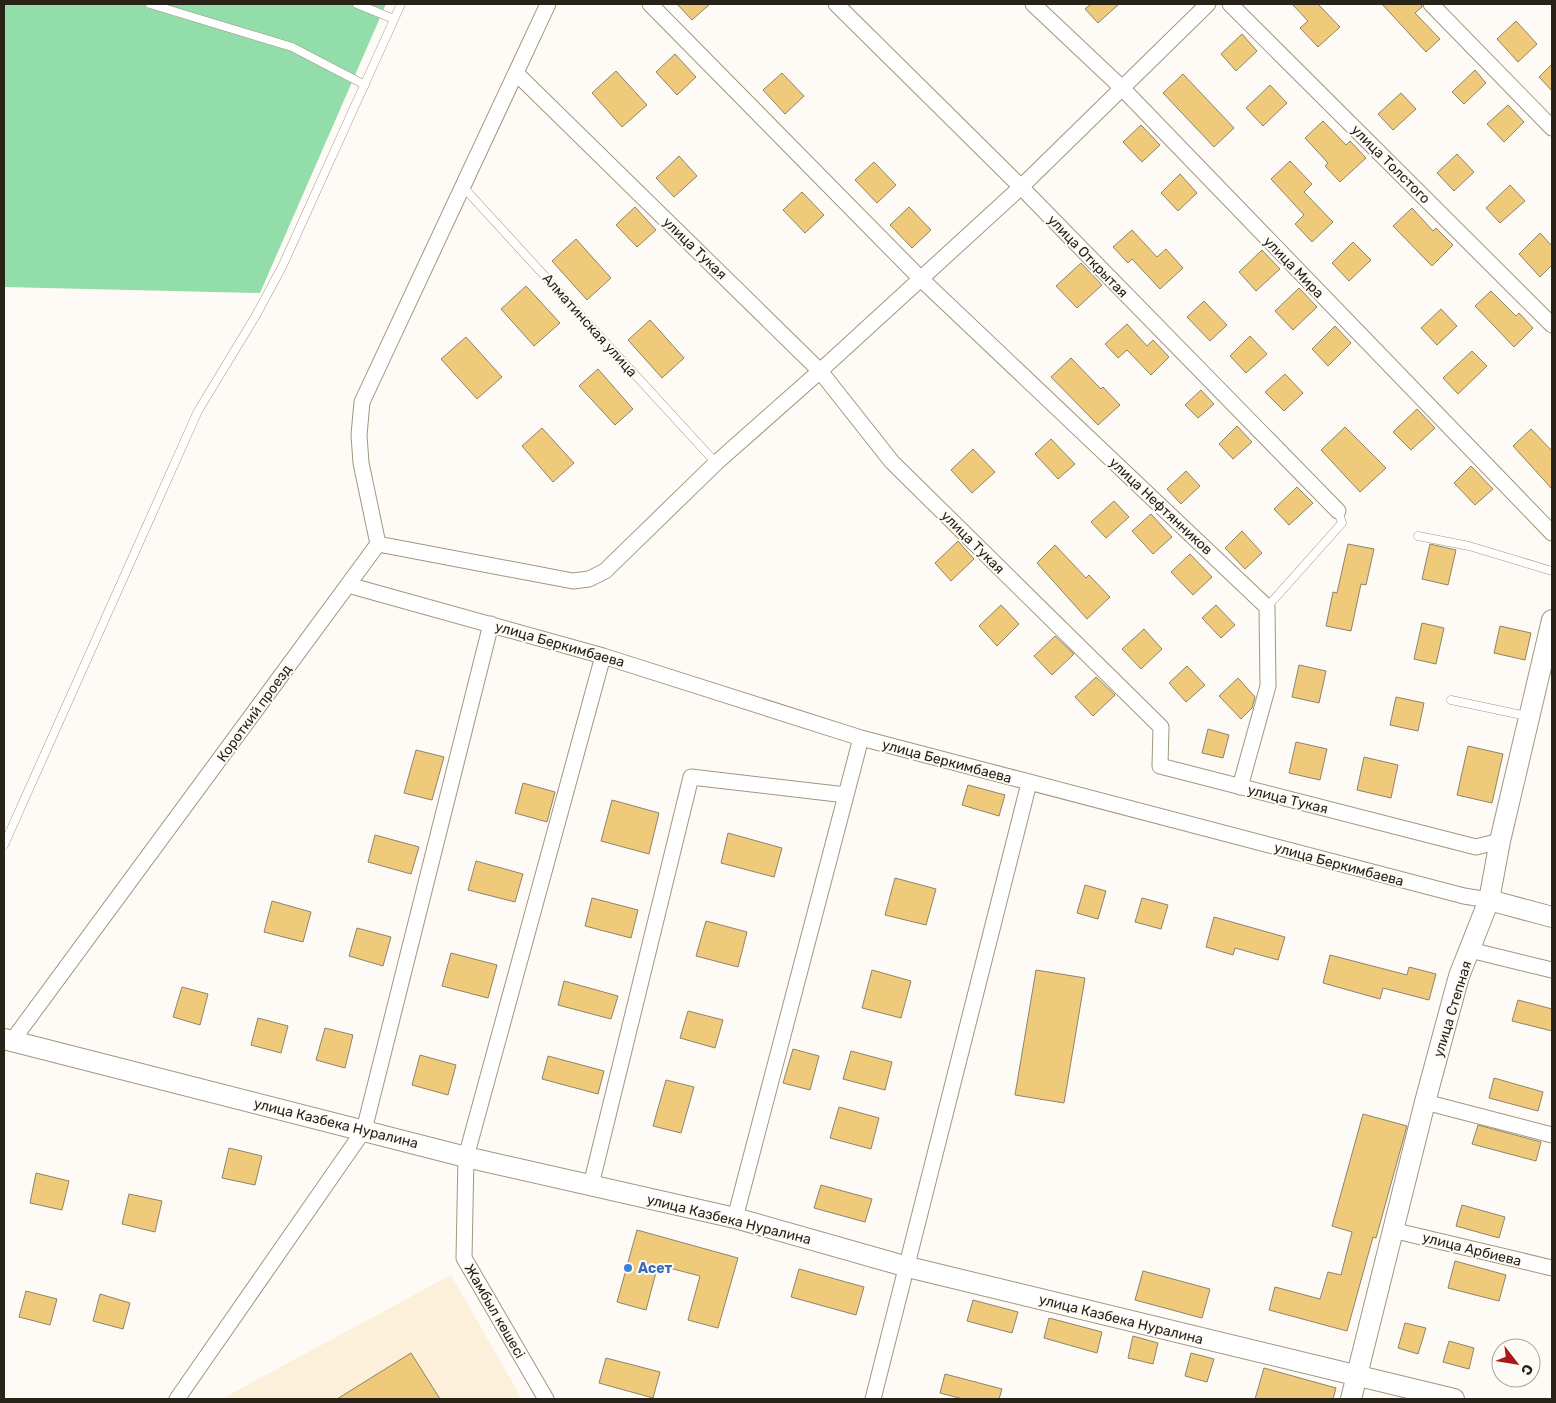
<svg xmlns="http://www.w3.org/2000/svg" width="1556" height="1403" font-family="Rubik,sans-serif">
<rect width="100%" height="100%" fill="#fefbf6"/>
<!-- industrial -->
<path fill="#fcf0db" d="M451,1275L522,1399H221Z"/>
<!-- green -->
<path fill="#92ddaa" d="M4,4H386L260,293L4,287Z"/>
<!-- building -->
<path fill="#efca7b" stroke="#8e836b" d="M677,4H710L692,20Z
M1091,4H1119L1098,23L1085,9Z
M1292,4H1318L1340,27L1318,47L1300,28L1308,21Z
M1382,4H1422V7L1415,13L1440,39L1426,52Z
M1516,21L1537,44L1518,62L1497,39Z
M1242,34L1257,51L1236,71L1221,54Z
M675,54L696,77L677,95L656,72Z
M1552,64V91L1539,77Z
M1475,70L1486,83L1464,104L1452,92Z
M616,71L647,105L622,127L592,93Z
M782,73L804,96L785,114L763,90Z
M1183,74L1234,128L1214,147L1163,93Z
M1270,85L1287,103L1263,126L1246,108Z
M1401,93L1416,109L1393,130L1378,114Z
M1508,105L1524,122L1504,142L1487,124Z
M1323,121L1346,145L1350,141L1366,158L1340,182L1325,166L1328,163L1305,138Z
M1141,125L1160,145L1142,162L1123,142Z
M1457,154L1474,172L1454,191L1437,173Z
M679,156L697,176L674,197L656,178Z
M1290,161L1312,184L1304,192L1333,222L1312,242L1295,224L1304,215L1271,179Z
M874,162L896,185L877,203L855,180Z
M1180,174L1197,193L1178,211L1161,193Z
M1510,185L1525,201L1500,223L1486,208Z
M802,192L824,215L805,233L783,210Z
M635,207L656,230L637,247L616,225Z
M909,207L931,230L912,248L890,225Z
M1412,208L1433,231L1436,228L1453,245L1432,266L1393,226Z
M1132,230L1157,257L1166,249L1183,268L1160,289L1132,259L1128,263L1113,247Z
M1540,233L1552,246V265L1540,277L1519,254Z
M576,239L611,278L587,300L552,261Z
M1353,242L1371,260L1349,281L1332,263Z
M1262,250L1280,269L1256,291L1239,272Z
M1081,263L1102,285L1077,308L1056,286Z
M526,286L560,323L534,346L501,309Z
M1299,288L1317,307L1293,330L1275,311Z
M1491,291L1516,316L1519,313L1533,328L1514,347L1475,306Z
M1204,301L1227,325L1210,341L1187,317Z
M1441,309L1457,326L1437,345L1421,328Z
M650,320L684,358L662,378L628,340Z
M1127,324L1147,346L1153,340L1169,357L1151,375L1127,350L1118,358L1105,344Z
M1335,326L1351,343L1328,366L1312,349Z
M1250,336L1267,354L1246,373L1230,356Z
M466,337L502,377L477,399L441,359Z
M1472,351L1487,366L1458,394L1443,378Z
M1071,358L1101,389L1103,387L1120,405L1098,425L1051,377Z
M598,369L633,409L615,425L579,386Z
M1285,374L1303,393L1284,411L1265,392Z
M1201,390L1214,404L1198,418L1185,405Z
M1417,409L1435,428L1411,450L1393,432Z
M1237,426L1252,442L1233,459L1219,444Z
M1345,427L1386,468L1360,492L1321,450Z
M542,428L574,463L553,482L522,446Z
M1531,429L1552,451V489L1513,446Z
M1051,439L1075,464L1058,479L1035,454Z
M973,449L995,472L972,493L951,470Z
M1471,466L1493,489L1475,505L1454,483Z
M1186,471L1200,486L1181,504L1167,489Z
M1297,487L1313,503L1289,525L1274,509Z
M1114,501L1129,517L1106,538L1091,522Z
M1151,514L1172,537L1153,554L1132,531Z
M1242,531L1262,553L1245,569L1225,548Z
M958,541L974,559L951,581L935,563Z
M1348,544L1374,549L1366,585L1361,584L1351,631L1326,626L1333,592L1337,593Z
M1430,544L1456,550L1448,585L1422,579Z
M1055,545L1086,578L1089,575L1110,597L1087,619L1037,563Z
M1190,554L1212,577L1193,595L1171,572Z
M1001,605L1019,624L997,646L979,626Z
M1216,605L1235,625L1221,638L1202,618Z
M1422,623L1444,628L1436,664L1414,659Z
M1500,626L1531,633L1525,660L1494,653Z
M1144,629L1162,649L1141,669L1122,649Z
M1055,636L1074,654L1052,675L1034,656Z
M1299,665L1326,671L1319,703L1292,697Z
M1187,666L1205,685L1186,702L1169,683Z
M1096,677L1115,695L1093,716L1075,697Z
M1238,678L1255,697L1252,708L1241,719L1219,696Z
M1396,697L1424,703L1418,731L1390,725Z
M1208,729L1229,735L1223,758L1202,753Z
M1296,742L1327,749L1320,780L1289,773Z
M1468,746L1503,754L1492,803L1457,795Z
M416,750L444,757L432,800L404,793Z
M1364,757L1398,765L1391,798L1357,790Z
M523,783L555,792L547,822L515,813Z
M968,785L1005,795L999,816L962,805Z
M612,800L659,813L649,854L601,841Z
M728,833L782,848L774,877L721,863Z
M375,835L419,847L411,874L368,862Z
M476,861L523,874L515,902L468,890Z
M895,878L936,889L926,925L885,915Z
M1085,885L1106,891L1098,919L1077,913Z
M592,898L638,910L631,938L585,926Z
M1142,898L1168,905L1161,929L1135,922Z
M272,901L311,912L303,942L264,932Z
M1214,917L1285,937L1278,960L1235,948L1233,955L1206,947Z
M706,921L747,932L738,967L696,956Z
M357,928L391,937L383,966L349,956Z
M451,953L497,965L488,998L442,986Z
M1330,955L1407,975L1409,967L1436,974L1429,1000L1383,988L1380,999L1323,983Z
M872,970L911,981L901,1018L862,1008Z
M1036,970L1085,978L1064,1103L1015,1095Z
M564,981L618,996L611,1019L558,1005Z
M182,987L208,994L200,1025L173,1017Z
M1518,1000L1552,1009V1031L1512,1021Z
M688,1011L723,1020L715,1048L680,1038Z
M258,1018L288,1026L281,1053L251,1045Z
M325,1028L353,1035L345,1068L316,1060Z
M793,1049L819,1056L810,1090L783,1083Z
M851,1051L892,1062L885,1090L843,1079Z
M420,1055L456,1065L448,1095L412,1085Z
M548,1056L604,1071L598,1094L542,1079Z
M1494,1078L1543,1092L1538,1111L1489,1098Z
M666,1080L694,1087L681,1133L653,1126Z
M839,1107L879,1118L871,1149L830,1138Z
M1363,1114L1407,1126L1376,1238L1373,1237L1347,1331L1269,1310L1275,1287L1320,1299L1328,1272L1341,1275L1352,1232L1332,1226Z
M1478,1125L1541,1142L1536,1161L1472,1144Z
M229,1148L262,1156L255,1185L222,1178Z
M36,1173L69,1181L62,1210L30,1203Z
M821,1185L872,1199L865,1222L814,1208Z
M129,1194L162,1201L155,1232L122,1224Z
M1462,1205L1505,1217L1499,1238L1456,1226Z
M637,1230L738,1258L718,1328L688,1320L700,1276L658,1265L646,1310L617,1302Z
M1455,1261L1506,1275L1499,1301L1448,1288Z
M799,1269L864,1287L856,1315L791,1297Z
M1143,1271L1210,1289L1202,1318L1135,1300Z
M26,1291L57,1299L50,1325L19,1317Z
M100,1294L130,1303L123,1329L93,1321Z
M973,1300L1018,1312L1012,1333L967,1321Z
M1049,1318L1102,1332L1097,1353L1044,1338Z
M1405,1323L1426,1328L1418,1354L1398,1348Z
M1133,1336L1158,1343L1153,1364L1128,1358Z
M1449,1341L1474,1348L1469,1369L1443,1362Z
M411,1353L440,1399H337Z
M1191,1353L1214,1359L1207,1382L1185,1376Z
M606,1358L660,1372L653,1398L599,1383Z
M1264,1368L1336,1388L1333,1399H1255Z
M945,1374L1002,1389L999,1399H963L940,1393Z"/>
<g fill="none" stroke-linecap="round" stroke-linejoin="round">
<!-- lane casing -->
<g stroke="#a2967e" stroke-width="9">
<path id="lane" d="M150,4L292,47L365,85
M357,4L394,19
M464,188L716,463
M1418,536L1469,546L1552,571
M1267,607L1342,523L1338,511
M1451,700L1527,716
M4,845L198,411L255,317L282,267L401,4"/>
</g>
<!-- street casing -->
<g stroke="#a2967e" stroke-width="17">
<path id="street" d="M650,4L921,279L1267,607L1268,686L1240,787
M836,4L1021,187L1338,511
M1033,4L1122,88L1552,533
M1230,4L1552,325
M1431,4L1552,128
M517,74L820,371L892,462L1161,727L1160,766L1476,847L1500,841
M378,544L361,463L359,435L362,402L548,4
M348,585L603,656L861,738L1464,896L1489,900
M1470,950L1552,970
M12,1041L378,544L573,581L589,579L605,571L716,463L820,371L1021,187L1208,4
M1425,1102L1552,1135
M591,1185L691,777L846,795
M735,1218L861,738
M1392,1230L1552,1268
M177,1399L364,1130L491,624
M546,1399L464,1258L466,1157L603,656
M873,1399L1029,783"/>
</g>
<!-- secondary casing -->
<g stroke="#a2967e" stroke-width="22">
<path id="secondary" d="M1489,900L1552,917
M4,1039L466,1157L735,1218L908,1267L1454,1399
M1351,1399L1425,1102L1459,976L1489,900L1500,841L1552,620"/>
</g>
<!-- lane -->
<use href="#lane" stroke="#fff" stroke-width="8"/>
<!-- street -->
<use href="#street" stroke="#fff" stroke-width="15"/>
<!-- secondary -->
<use href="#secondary" stroke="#fff" stroke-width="20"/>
</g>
<!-- markers -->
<circle fill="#3f7fe0" stroke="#fefbf6" stroke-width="2" cx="628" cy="1268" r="5"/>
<g text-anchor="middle" stroke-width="4" stroke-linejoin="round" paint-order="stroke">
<!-- street labels -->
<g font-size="14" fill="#272319" stroke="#fefbf6">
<text transform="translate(1391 164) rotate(45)" y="5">улица Толстого</text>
<text transform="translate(695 248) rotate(44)" y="5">улица Тукая</text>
<text transform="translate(1088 256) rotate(46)" y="5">улица Открытая</text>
<text transform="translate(1294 267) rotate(46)" y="5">улица Мира</text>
<text transform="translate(590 325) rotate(48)" y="5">Алматинская улица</text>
<text transform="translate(1161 506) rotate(43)" y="5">улица Нефтянников</text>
<text transform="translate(973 542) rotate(45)" y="5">улица Тукая</text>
<text transform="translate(560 644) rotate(16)" y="5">улица Беркимбаева</text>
<text transform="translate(254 713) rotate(-54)" y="5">Короткий проезд</text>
<text transform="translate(947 761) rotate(15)" y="5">улица Беркимбаева</text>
<text transform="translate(1288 799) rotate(14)" y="5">улица Тукая</text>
<text transform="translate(1339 864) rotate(15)" y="5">улица Беркимбаева</text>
<text transform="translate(1452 1009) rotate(-73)" y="5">улица Степная</text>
<text transform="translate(336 1123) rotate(14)" y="5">улица Казбека Нуралина</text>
<text transform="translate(729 1219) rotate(14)" y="5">улица Казбека Нуралина</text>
<text transform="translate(1472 1249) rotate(14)" y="5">улица Арбиева</text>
<text transform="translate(495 1311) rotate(60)" y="5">Жамбыл көшесі</text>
<text transform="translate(1121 1319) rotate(14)" y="5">улица Казбека Нуралина</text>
</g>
<!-- shop labels -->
<g font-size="14" font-weight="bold" fill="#366cbe" stroke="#fefbf6" text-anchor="start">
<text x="638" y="1273">Асет</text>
</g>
</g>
<!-- border -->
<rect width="1556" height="1403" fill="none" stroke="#272319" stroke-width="10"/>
<!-- north arrow -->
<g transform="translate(1516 1363) rotate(121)"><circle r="24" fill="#fefbf6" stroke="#a8a59e"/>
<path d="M0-4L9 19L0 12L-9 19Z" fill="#ab1818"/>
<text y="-8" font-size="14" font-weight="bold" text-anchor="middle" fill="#272319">С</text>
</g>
</svg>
